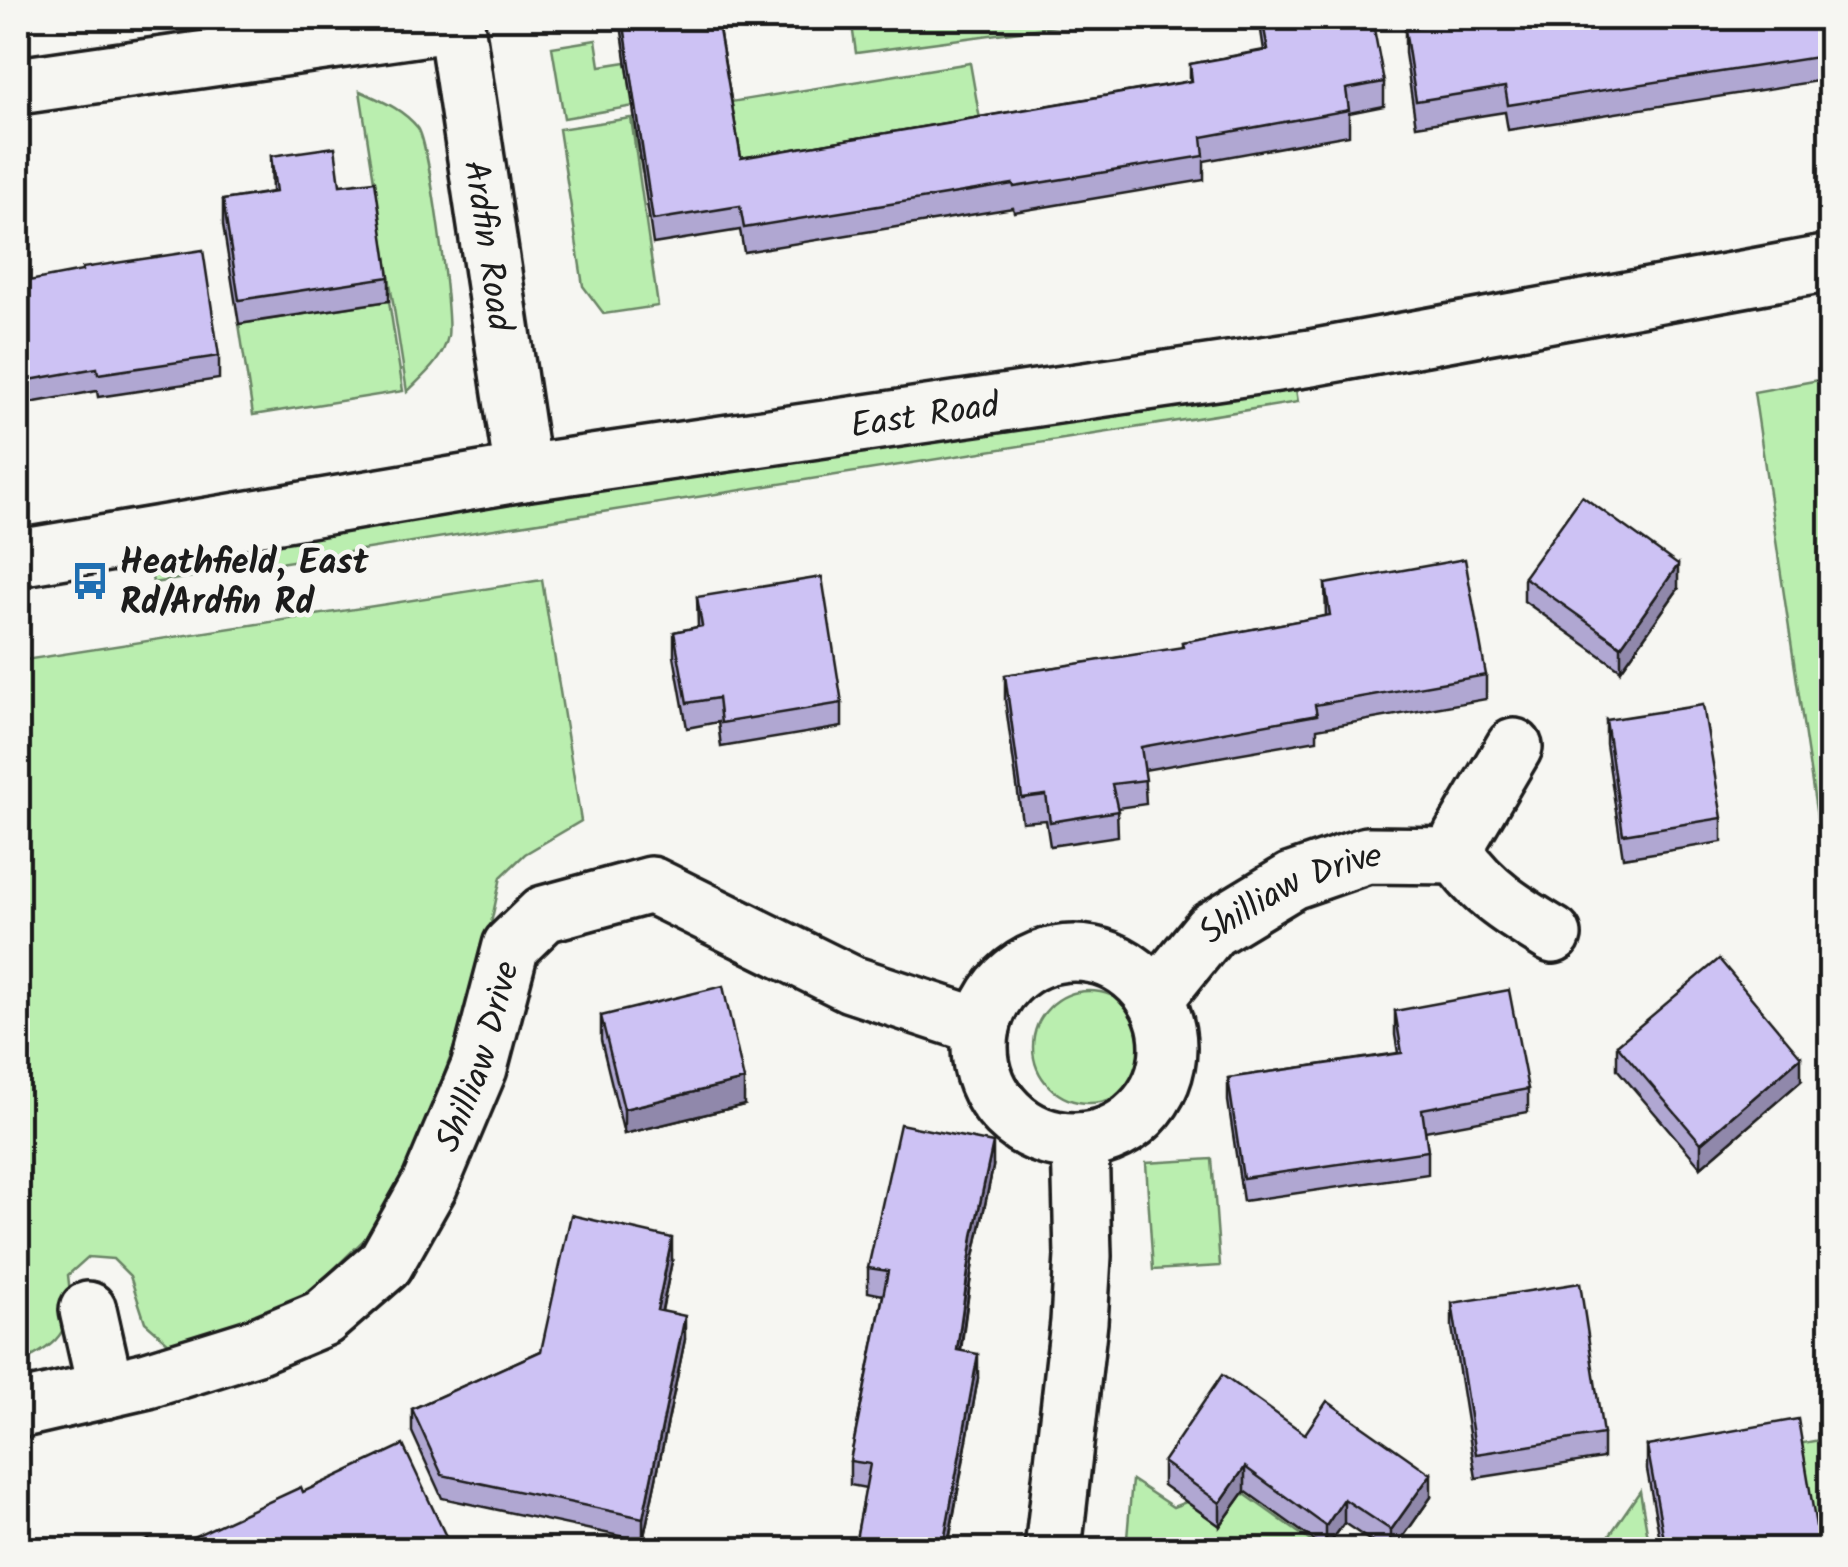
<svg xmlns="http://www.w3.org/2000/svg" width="1848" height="1567" font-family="Kalam,sans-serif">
<rect width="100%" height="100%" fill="#f6f6f2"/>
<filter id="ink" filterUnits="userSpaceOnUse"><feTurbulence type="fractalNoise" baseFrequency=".01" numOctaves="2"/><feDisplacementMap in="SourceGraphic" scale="20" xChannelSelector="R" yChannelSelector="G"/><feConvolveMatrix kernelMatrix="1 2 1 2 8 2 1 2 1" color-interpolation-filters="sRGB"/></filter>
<g filter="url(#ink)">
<!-- green -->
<path fill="#baeeaf" stroke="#6b8566" stroke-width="2.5" d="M851,18H1116L856,53Z
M596,40L600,66L626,62L634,106L564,118L552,47Z
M970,63L984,142L728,159L642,172L633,118Z
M360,91C382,101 403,109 418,128C429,143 452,314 448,336C443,360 424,375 407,392Z
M631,118L658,306L604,314L583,286L559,129Z
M389,301L403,391L253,415L239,324Z
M1293,370L1298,402L153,583L148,551Z
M1830,378V905L1754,392Z
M542,580L581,821L525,854L501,877L481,970L406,1183L371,1233L308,1294L249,1338L210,1350L170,1344L145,1322L130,1276L113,1259L88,1257L68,1275C75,1324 63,1345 18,1363V661Z
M1033 1047a56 56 0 1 1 112 0a56 56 0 1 1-112 0Z
M1212,1159L1220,1266L1153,1270L1146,1163Z
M1830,1438V1549H1817L1798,1444Z
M1132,1480L1173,1507L1186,1502L1220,1526L1243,1493L1316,1545L1315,1550H1126Z
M1640,1491L1650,1549H1600Z"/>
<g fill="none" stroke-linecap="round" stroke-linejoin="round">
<!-- minor casing -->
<g stroke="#1c1c1c" stroke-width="62">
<g id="minor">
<path id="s1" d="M455,18L523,473"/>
<path d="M18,86L456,23"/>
<path id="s2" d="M18,558L523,473L1311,358L1830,263"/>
<path d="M1514,747L1461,837L1458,856C1480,891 1518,914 1553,935"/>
<circle cx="1074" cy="1047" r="94"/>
<path id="s3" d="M1155,999L1211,930L1292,881L1367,855L1458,856"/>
<path d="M88,1310L106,1390"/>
<path id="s4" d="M18,1410L148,1380L254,1347L323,1318L385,1264L430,1184L479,1068L511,946L544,914L651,885L851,984L982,1027"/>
<path d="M1053,1550L1079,1322L1083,1256L1080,1141"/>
</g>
</g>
<!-- minor -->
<use href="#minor" stroke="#f6f6f2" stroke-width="55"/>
</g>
<!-- wall -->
<path fill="#b0a7d2" stroke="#1c1c1c" stroke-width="2.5" d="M220,18H243L221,21Z
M620,18H717L741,158L1190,81V64L1264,50L1259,18H1334L1384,82V106L1349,113V135L1204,161V180L1014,212L1013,208L744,252L740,230L653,244Z
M1830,18V79L1508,130L1505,112L1416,126L1405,53V29Z
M271,156L340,185L389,277V301L239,324L223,225V200L272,192Z
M18,283L219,356V379L98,397L97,391L18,405Z
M1524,577L1678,589L1621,670L1524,601Z
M1325,584L1486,675V699L1317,729V740L1144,770L1146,804L1117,808L1118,836L1050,846L1046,820L1022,822L1005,700V675L1182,648V642L1326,616Z
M697,597L842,703V727L721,747L718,722L687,728L674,656V632L698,627Z
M1606,720L1722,818V842L1623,858L1606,744Z
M1395,1011L1528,1089V1112L1425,1131L1428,1151V1174L1243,1201L1228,1101V1078L1398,1053L1395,1035Z
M601,1016L744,1105L624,1134L601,1040Z
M1617,1045L1801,1081L1701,1167L1617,1069Z
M993,1167L973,1261L961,1350L978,1378L949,1542L962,1550H854L866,1488L850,1485V1461L883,1295L868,1292V1268Z
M672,1261L662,1311L685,1339L643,1541L442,1498L412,1432V1409L541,1351Z
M1452,1303L1603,1434V1458L1476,1478L1452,1327Z
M1305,1434L1431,1497L1394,1550H1384L1344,1523L1326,1549L1245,1491L1220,1526L1163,1485V1462Z
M1647,1446L1820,1550H1662L1647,1470Z"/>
<!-- shaded-wall -->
<path fill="#9088ab" stroke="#1c1c1c" stroke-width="2.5" d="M1678,565V589L1621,670V646Z
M1801,1057V1081L1701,1167V1143Z
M744,1080V1105L624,1134V1109Z
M993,1143V1167L973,1261L957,1374V1350L973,1236Z
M672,1238V1261L657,1333V1310Z
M685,1316V1339L643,1541V1518Z
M978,1354V1378L947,1550L944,1541Z
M1245,1467V1491L1220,1526V1503Z
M1431,1474V1497L1394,1550H1391V1530Z
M1344,1499V1523L1326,1549V1526Z"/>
<!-- building -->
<path fill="#cdc2f4" stroke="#1c1c1c" stroke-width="2.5" d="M623,18H717L741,158L1192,81L1190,64L1268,50L1262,18H1372L1384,82L1346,89L1349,110L1202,137L1204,156L1014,187L1013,184L744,228L740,206L653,220Z
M1477,18H1830V55L1508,105L1505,87L1416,101L1405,29Z
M335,147L340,185L375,181L389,277L239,300L223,200L276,192L271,156Z
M203,250L219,356L98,374L97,368L18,382V283L82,271V268Z
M1582,496L1678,565L1621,646L1524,577Z
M1465,559L1486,675L1315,705L1317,715L1141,747L1146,780L1112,784L1118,811L1050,822L1046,795L1022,798L1005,675L1183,647L1182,642L1330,615L1325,584Z
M822,577L842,703L721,723L718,698L687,703L674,632L702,626L697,597Z
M1703,705L1722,818L1623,834L1606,720Z
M1719,959L1801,1057L1701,1143L1617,1045Z
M723,986L744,1080L624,1109L601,1016Z
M1509,990L1528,1089L1422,1109L1428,1151L1243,1178L1228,1078L1402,1053L1395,1011Z
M900,1124L993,1143L973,1236L957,1350L978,1354L944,1541L962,1545L961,1550H854L870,1464L850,1461L888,1271L868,1268Z
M571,1215L672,1238L657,1310L685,1316L643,1518L442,1475L412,1409L541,1351Z
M1580,1283L1603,1434L1476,1454L1452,1303Z
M1222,1375L1305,1434L1327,1401L1431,1474L1391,1530L1344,1499L1326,1526L1245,1467L1220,1503L1163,1462Z
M1798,1419L1820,1550H1666L1647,1446Z
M403,1445L450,1545L440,1550H165L301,1487L303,1492Z
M149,1539L154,1550H127Z"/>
</g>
<!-- icons -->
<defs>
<g id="bus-bare" transform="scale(3)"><path d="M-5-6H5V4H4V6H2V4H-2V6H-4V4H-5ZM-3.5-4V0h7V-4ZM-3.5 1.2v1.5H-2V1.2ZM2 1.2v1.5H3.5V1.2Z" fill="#1f6fb2" stroke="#f6f6f2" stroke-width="2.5" paint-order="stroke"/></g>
</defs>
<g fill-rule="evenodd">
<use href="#bus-bare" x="90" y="581"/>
</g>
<g text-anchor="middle" stroke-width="9" stroke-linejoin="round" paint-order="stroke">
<!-- street labels -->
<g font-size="35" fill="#1c1c1c" stroke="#f6f6f2">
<text dy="12" stroke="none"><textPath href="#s1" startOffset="230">Ardfin Road</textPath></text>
<text dy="12" stroke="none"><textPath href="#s2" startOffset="918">East Road</textPath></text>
<text dy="12" stroke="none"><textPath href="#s3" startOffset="178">Shilliaw Drive</textPath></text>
<text dy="12" stroke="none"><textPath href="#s4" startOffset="630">Shilliaw Drive</textPath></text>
</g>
<!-- poi labels -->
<g font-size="35" font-weight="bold" fill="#1c1c1c" stroke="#f6f6f2" text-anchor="start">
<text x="120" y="573">Heathfield, East<tspan x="120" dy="40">Rd/Ardfin Rd</tspan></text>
</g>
</g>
<!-- margin -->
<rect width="1848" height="1567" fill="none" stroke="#f6f6f2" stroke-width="60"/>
<rect x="30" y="30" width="1788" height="1507" fill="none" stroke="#1c1c1c" stroke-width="4" filter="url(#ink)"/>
</svg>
